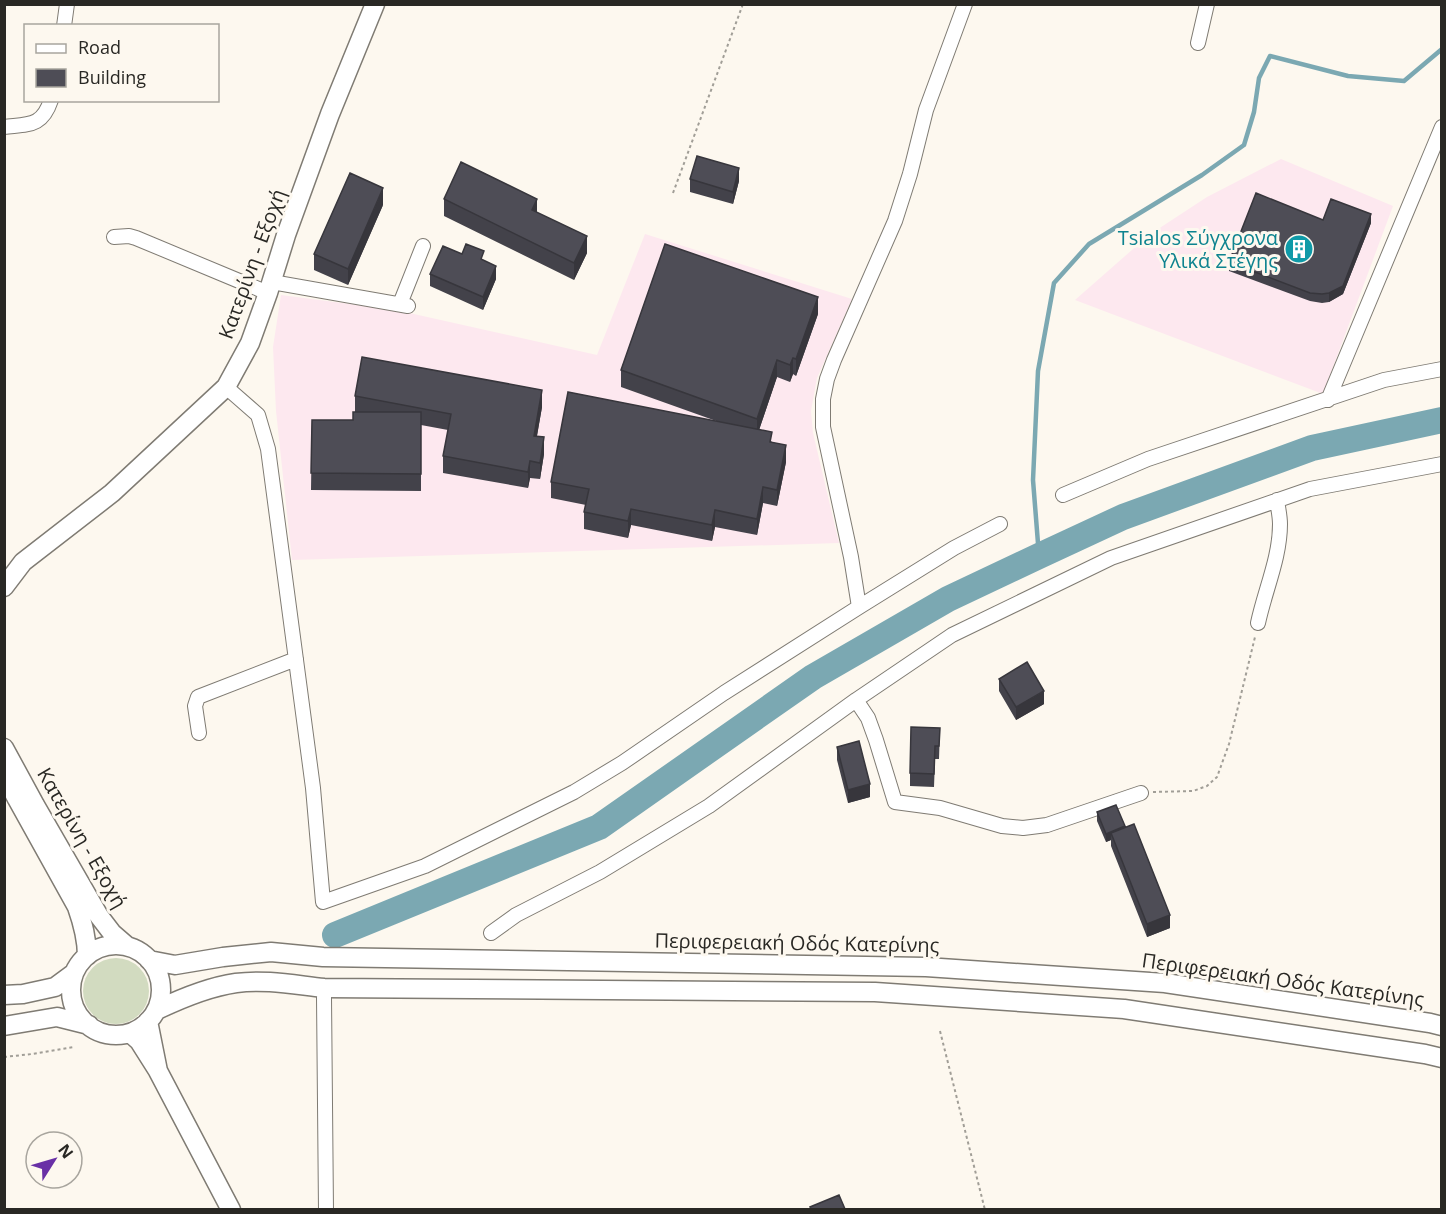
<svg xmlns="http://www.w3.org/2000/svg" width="1446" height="1214" font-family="'Open Sans',sans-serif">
<rect width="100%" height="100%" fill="#fdf8ef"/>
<!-- commercial -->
<path fill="#fde8ef" d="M1281,159L1393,206L1323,394L1075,300L1149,235L1207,197Z
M645,234L852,299L817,378L811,411L813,433L839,543L292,560L276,411L273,347L281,295L396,310L597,355Z"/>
<!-- green -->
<path fill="#d2dbc0" d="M83 991a33 33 0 1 1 66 0a33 33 0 1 1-66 0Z"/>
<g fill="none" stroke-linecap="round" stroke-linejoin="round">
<!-- stream -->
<path stroke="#7ba8b2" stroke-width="4.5" d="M1039,556L1033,480L1038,371L1054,283L1089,244L1202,175L1244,145L1254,112L1259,78L1270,56L1348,76L1404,81L1442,49"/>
<!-- river -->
<path stroke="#7ba8b2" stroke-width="26" d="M335,935L599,827L813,677L948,599L1039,556L1123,517L1312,448L1442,420"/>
<!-- minor casing -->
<g stroke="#7f7b73" stroke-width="16">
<path id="minor" d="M64,26L67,4
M1198,43L1207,4
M4,127C29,124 42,127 51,100
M114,237L129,236L136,238L268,293
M272,282L408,306
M400,304L423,246
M226,387L258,415L268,449L313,788L323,902L425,866L574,792L622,763L724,693L859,607L954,548L1000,524
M1328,400L1442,127
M1063,495L1148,459L1384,380L1442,369
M859,607L851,557L823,427V399L827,379L834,360L895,221L910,174L926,110L965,4
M1258,623C1265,590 1280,558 1280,524C1280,516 1278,508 1277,500
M856,700L868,718L876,740L895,802L940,808L1002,826L1023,828L1047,825L1141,793
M199,733L195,706L198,697L296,659
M491,933L516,915L600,872L709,806L856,700L952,635L1111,558L1310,489L1442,464
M324,997L326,1210"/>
</g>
<!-- major casing -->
<g stroke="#7f7b73" stroke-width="21">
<path id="major" d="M4,587L23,562L112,493L226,387L250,343L268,293L286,235L330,114L375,4
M4,748L35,805L99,916L112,933L127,946
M4,774L17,799L77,907C83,924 87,938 87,956
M71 990a45 45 0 1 1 90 0a45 45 0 1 1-90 0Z
M149,960L175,965L223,957L271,952L323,957L926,967L1165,983L1430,1023L1442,1026
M4,995L23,994L55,987L74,973
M157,1010C182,998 208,987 236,983C265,979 295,985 324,988L875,992L1124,1009L1425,1054L1442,1058
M4,1026L57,1017L89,1025
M130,1033L139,1041L158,1071L148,1021
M158,1071L231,1210"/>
</g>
<!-- path -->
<path stroke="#a19e97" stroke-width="2" stroke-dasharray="3 3" stroke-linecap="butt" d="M673,193L743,4
M1153,792L1193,791L1207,786L1217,777L1229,744L1255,637
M940,1031L985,1210
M4,1057L32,1054L74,1047"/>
<!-- minor -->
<use href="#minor" stroke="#fff" stroke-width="14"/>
<!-- major -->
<use href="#major" stroke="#fff" stroke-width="18"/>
</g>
<!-- wall -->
<path fill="#43424a" d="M690,179L739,181L733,204L690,192Z
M444,199L537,212L587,253L574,280L444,216Z
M383,205L348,285L314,270V254Z
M1323,220L1371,223L1343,294L1329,302L1322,303L1310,301L1229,271V262Z
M484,261L496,279L483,310L430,286V274Z
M818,314L796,376L793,374L790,382L777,377L759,430L772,442L786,462L777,506L763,503L757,535L715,527L712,541L631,525L628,538L584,529V512L586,505L551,498V482L719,422L621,387V370Z
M355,396L542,407L537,436L544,454L540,479L530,478L528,488L443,473V456L448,430L421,425V491L311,490L312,420H353L355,412Z
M999,679L1044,704L1016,720L999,691Z
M940,728L939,759H935L934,787L910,786V773Z
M837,747L870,797L848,803L837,760Z
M1097,812L1125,828L1170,928L1147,937L1111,846V840L1106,842L1097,821Z"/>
<!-- shaded-wall -->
<path fill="#37363c" d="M739,168V181L733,204V192Z
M383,188V205L348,285V269Z
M537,199V216L532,210Z
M1371,214V223L1343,294L1329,302V293Z
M587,236V253L574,280V263Z
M496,266V279L483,310V297Z
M818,297V314L796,376V359Z
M793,358V374L790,382V365Z
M777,360V377L757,436V419Z
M542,390V407L534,452V436Z
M544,437V454L540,479V463Z
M786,445V462L777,506V490Z
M530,461V478L528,488V472Z
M763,487V503L757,535V519Z
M631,509V525L628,538V521Z
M715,510V527L712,541V525Z
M1044,691V704L1016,720V707Z
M870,784V797L848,803V790Z
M1125,826V835L1111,833V840L1106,842V834Z
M1170,915V928L1147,937V924Z"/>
<!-- building -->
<path fill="#4e4d56" stroke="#37363c" stroke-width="1.5" d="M697,156L739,168L733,192L690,179Z
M461,162L537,199L532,210L587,236L574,263L444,199Z
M350,173L383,188L348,269L314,254Z
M1256,193L1323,220L1331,199L1371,214L1343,286L1329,293L1322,294L1310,293L1229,262Z
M466,244L484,251L481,259L496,266L483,297L430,274L443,246L462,254Z
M665,244L818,297L796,359L793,358L790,365L777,360L757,419L621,370Z
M362,357L542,390L534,436L544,437L540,463L530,461L528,472L443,456L451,414L355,396Z
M568,392L772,432L770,442L786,445L777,490L763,487L757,519L715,510L712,525L631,509L628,521L584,512L589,489L551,482Z
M353,412H421V474L311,473L312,420H353Z
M1027,662L1044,691L1016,707L999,679Z
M911,727L940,728L939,746H935L934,774L910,773Z
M859,741L870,784L848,790L837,747Z
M1116,805L1125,826L1106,834L1097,812Z
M1134,824L1170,915L1147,924L1111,833Z
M839,1195L845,1209H811L810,1207Z"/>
<!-- icons -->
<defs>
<g id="building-disc" transform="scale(1.5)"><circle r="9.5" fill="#0f9aa8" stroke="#fdf8ef"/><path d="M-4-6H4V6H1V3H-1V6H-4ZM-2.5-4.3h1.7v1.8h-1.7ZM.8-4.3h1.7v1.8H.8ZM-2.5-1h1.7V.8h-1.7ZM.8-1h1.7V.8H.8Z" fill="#fff"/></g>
</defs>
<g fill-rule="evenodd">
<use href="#building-disc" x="1299" y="249"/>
</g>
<g text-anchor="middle" stroke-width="6" stroke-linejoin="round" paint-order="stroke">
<!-- culture labels -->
<g font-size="20" fill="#0d838f" stroke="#fdf8ef" text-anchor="end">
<text x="1278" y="245">Tsialos Σύγχρονα<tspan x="1278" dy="23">Υλικά Στέγης</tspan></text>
</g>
<!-- street labels -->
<g font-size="20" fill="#292824" stroke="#fdf8ef">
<text transform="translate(252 264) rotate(-70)" y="7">Κατερίνη - Εξοχή</text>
<text transform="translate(82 838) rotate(60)" y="7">Κατερίνη - Εξοχή</text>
<text transform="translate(797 943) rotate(1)" y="7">Περιφερειακή Οδός Κατερίνης</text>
<text transform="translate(1283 980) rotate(8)" y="7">Περιφερειακή Οδός Κατερίνης</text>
</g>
</g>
<!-- border -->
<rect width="1446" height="1214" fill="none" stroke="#292824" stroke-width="12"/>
<!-- legend -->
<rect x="24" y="24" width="195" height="78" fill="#fdf8ef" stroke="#a8a59e" stroke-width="1.5"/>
<rect x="36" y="44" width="30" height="9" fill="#ffffff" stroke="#a8a59e" stroke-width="1.5"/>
<text x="78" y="54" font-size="18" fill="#292824">Road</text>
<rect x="36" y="69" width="30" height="18" fill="#4e4d56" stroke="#a8a59e" stroke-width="1.5"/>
<text x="78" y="84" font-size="18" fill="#292824">Building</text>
<!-- north arrow -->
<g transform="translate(54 1160) rotate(53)"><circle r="28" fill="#fdf8ef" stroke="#a8a59e" stroke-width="1.5"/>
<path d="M0-4.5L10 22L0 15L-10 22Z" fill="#6930a6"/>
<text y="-9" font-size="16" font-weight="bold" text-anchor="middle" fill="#292824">N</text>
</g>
</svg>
